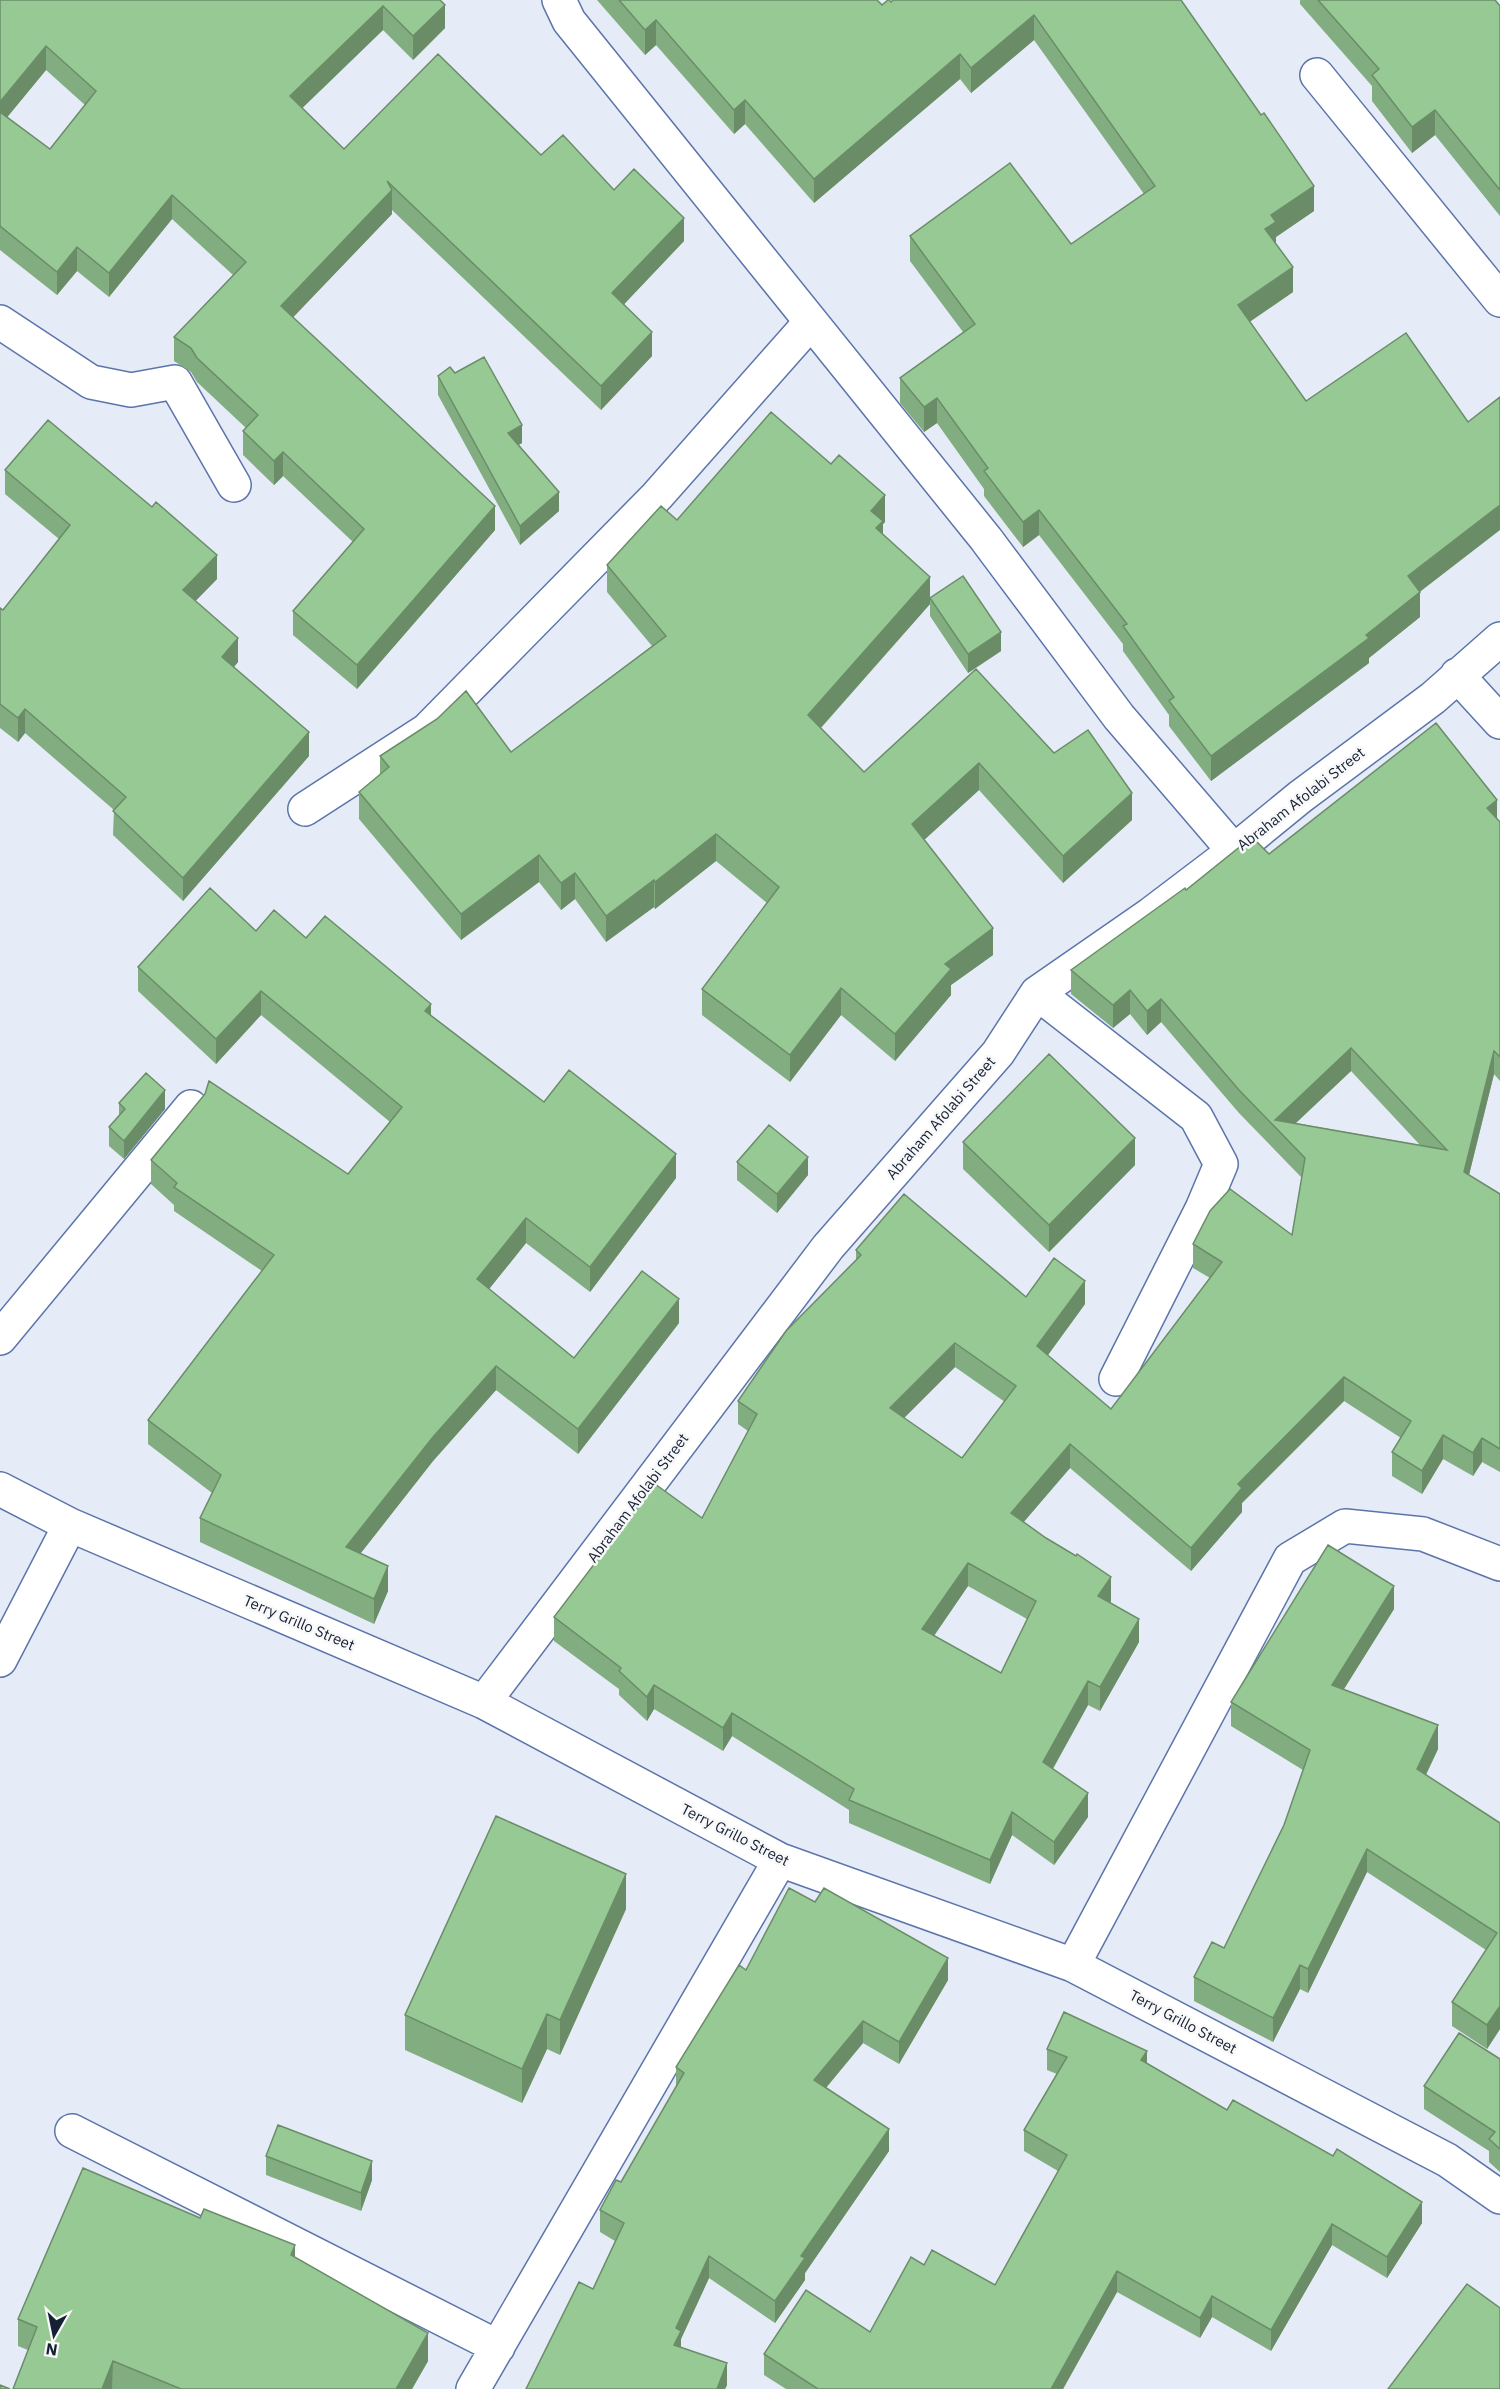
<svg xmlns="http://www.w3.org/2000/svg" width="1500" height="2389" font-family="'IBM Plex Sans',sans-serif">
<rect width="100%" height="100%" fill="#e5ebf7"/>
<g fill="none" stroke-linecap="round" stroke-linejoin="round">
<!-- minor casing -->
<g stroke="#5b75ab" stroke-width="36">
<path id="minor" d="M559,0L569,21L986,539L1119,717L1234,851
M1317,75L1500,300
M0,322L91,382L131,390L175,382L234,485
M1457,675L1500,722
M305,809L427,730L657,496L810,323
M1037,993L1196,1117L1221,1164L1202,1209L1116,1379
M0,1338L191,1107
M0,1489L70,1525L484,1702L780,1860L1073,1965L1447,2160L1500,2197
M0,1660L70,1525
M484,1702L828,1247L998,1053L1037,993L1151,914L1234,851L1300,797L1433,698L1500,639
M1073,1965L1290,1559L1345,1526L1423,1534L1500,1564
M72,2131L498,2347
M473,2389L780,1860"/>
</g>
<!-- minor -->
<use href="#minor" stroke="#fff" stroke-width="33"/>
</g>
<!-- wall -->
<path fill="#82ad80" fill-rule="evenodd" d="M0,0H440L445,28L413,60L383,30L302,108L344,149L541,155L614,190L684,241L624,304L652,356L601,410L392,210V214L293,317L495,530L357,689L293,635V611L353,542L283,476L274,485L243,455V431L246,428L197,382L191,372L174,361V337L233,275L172,219L109,297L77,271L57,295L0,250ZM46,70L85,105L50,149L7,117Z
M597,0H877L882,5L891,2L1181,0L1314,211L1276,237V244L1293,292L1250,321L1420,591V617L1369,658V663L1211,781L1169,726V715L1123,651V644L1039,535L1023,547L984,496V489L937,423L924,432L900,403V378L963,332L910,261V236L1071,244L1144,194L1034,40L971,93L960,79L814,203L745,124L734,134L656,45L645,55Z
M1300,0H1495L1500,6V216L1435,135L1412,153L1372,101V86L1300,4Z
M438,376L522,443L518,445L559,511L520,545L438,395Z
M5,470L217,579L195,601L238,662L234,667L309,756L183,901L113,835L114,810L25,733L18,742L0,728V608L3,610L59,539L5,494Z
M677,520L885,522L883,524V535L930,604L821,728L864,772L1054,753L1132,820L1063,883L979,790L924,840L993,955L951,985V995L895,1061L841,1015L790,1082L702,1015V989L767,903L716,861L655,909L654,907L606,942L575,899L561,910L539,882L461,940L359,819V792L380,775V756L511,752L652,646L607,592V565Z
M930,598L1001,651L968,673L930,616Z
M1497,818L1500,822V1081L1494,1074L1469,1175L1500,1194V1472L1482,1462L1473,1476L1443,1459L1422,1494L1392,1476V1452L1401,1438L1344,1401L1242,1503V1512L1191,1571L1070,1468L1023,1522L1111,1601L1110,1602L1139,1642L1100,1711L1088,1705L1053,1769L1088,1817L1054,1865L1012,1835L990,1884L849,1823V1810L732,1736L723,1751L654,1709L647,1721L619,1695V1689L554,1641V1617L702,1518L748,1431L738,1424V1401L856,1260V1250L1026,1297L1085,1304L1048,1355L1111,1409L1210,1278L1193,1268V1244L1292,1235L1302,1178L1239,1113L1161,1022L1147,1035L1130,1014L1113,1028L1071,994V970L1186,890L1269,854ZM1351,1071L1420,1145L1296,1123ZM955,1367L1005,1402L962,1458L904,1418ZM968,1586L1027,1619L1001,1673L934,1636Z
M256,931L306,938L431,1015L544,1102L676,1178L590,1292L526,1243L489,1289L574,1358L679,1323L578,1454L496,1390L433,1461L360,1554L388,1591L374,1624L200,1542V1518L212,1493L148,1444V1420L262,1271L174,1211V1205L151,1184V1160L348,1174L390,1122L261,1015L216,1064L138,991V967Z
M119,1103L165,1109L124,1159L109,1146V1127L119,1115Z
M963,1142L1135,1165L1049,1252L963,1169Z
M737,1162L808,1175L777,1213L737,1180Z
M1394,1609L1344,1689L1438,1749L1426,1775L1500,1823V2029L1487,2049L1452,2026V2002L1486,1950L1367,1872L1308,1993L1300,1989L1273,2042L1194,2001V1977L1224,1948L1284,1825L1303,1770L1231,1726V1702Z
M626,1909L560,2055L547,2049L522,2103L405,2050V2015Z
M746,1970L948,1980L899,2064L863,2043L826,2088L889,2151L805,2273V2280L775,2323L709,2278L681,2339V2347L727,2385L725,2389H526L593,2289L615,2241L600,2232V2210L621,2182L676,2088V2067Z
M1047,2049L1147,2063L1422,2223L1387,2278L1332,2245L1271,2351L1212,2317L1200,2338L1117,2292L1063,2389H786L764,2375V2354L870,2332L924,2265L995,2285L1058,2171L1024,2151V2130L1057,2074L1047,2070Z
M1500,2059V2172L1489,2162V2151L1424,2109V2086Z
M266,2156L372,2180L361,2211L266,2175Z
M295,2257L428,2361L412,2389H13L28,2350L18,2346V2319Z"/>
<!-- shaded-wall -->
<path fill="#6a8d68" d="M445,5V28L413,60V36Z
M383,6V30L290,120V96Z
M1034,15V40L971,93V68Z
M656,20V45L645,55V30Z
M46,46V70L0,126V102Z
M960,54V79L814,203V179Z
M745,100V124L734,134V110Z
M1435,110V135L1412,153V127Z
M1314,186V211L1276,237V247L1265,229L1271,215Z
M392,190V214L281,330V306Z
M172,195V219L109,297V273Z
M684,218V241L612,317V293Z
M77,247V271L57,295V272Z
M1293,267V292L1238,330V305Z
M652,332V356L601,410V386Z
M937,398V423L924,432V407Z
M522,425V443L508,451V433Z
M283,452V476L274,485V461Z
M559,492V511L520,545V526Z
M885,495V522L883,524V547L876,555L871,511Z
M1500,505V530L1408,601V576Z
M495,506V530L357,689V665Z
M1039,510V535L1023,547V522Z
M217,555V579L183,614V590Z
M930,577V604L808,742V715Z
M1420,592V617L1369,658V663L1211,781V756Z
M1001,632V651L968,673V654Z
M238,638V662L222,681V657Z
M25,709V733L18,742V718Z
M309,732V756L183,901V878Z
M979,763V790L912,851V824Z
M1132,793V820L1063,883V856Z
M1497,800V824L1487,808Z
M716,834V861L655,909V882Z
M539,855V882L461,940V914Z
M575,873V899L561,910V883Z
M654,880V907L606,942V916Z
M993,928V955L951,985V995L895,1061V1034L945,964Z
M841,988V1015L790,1082V1055Z
M1130,990V1014L1113,1028V1005Z
M261,991V1015L216,1064V1039Z
M1161,999V1022L1147,1035V1011Z
M431,1004V1029L425,1011Z
M1351,1048V1071L1283,1135L1275,1120Z
M1494,1051V1074L1464,1195V1172Z
M165,1090V1109L124,1159V1141Z
M1135,1138V1165L1049,1252V1225Z
M676,1154V1178L590,1292V1267Z
M808,1157V1175L777,1213V1194Z
M526,1218V1243L477,1304V1279Z
M1085,1281V1304L1037,1370V1346Z
M679,1299V1323L578,1454V1429Z
M955,1343V1367L890,1432V1408Z
M496,1366V1390L433,1461L346,1572V1547L433,1437Z
M1344,1377V1401L1242,1503V1512L1191,1571V1548L1238,1484Z
M1443,1435V1459L1422,1494V1471Z
M1482,1438V1462L1473,1476V1453Z
M1070,1444V1468L1011,1537V1513Z
M968,1563V1586L922,1653V1629Z
M388,1566V1591L374,1624V1599Z
M1111,1577V1601L1098,1619V1596Z
M1394,1586V1609L1332,1708V1685Z
M1139,1619V1642L1100,1711V1687Z
M1088,1681V1705L1043,1786V1762Z
M654,1685V1709L647,1721V1697Z
M732,1713V1736L723,1751V1728Z
M1438,1725V1749L1417,1793V1769Z
M1088,1793V1817L1054,1865V1842Z
M1012,1812V1835L990,1884V1860Z
M1367,1849V1872L1308,1993V1969Z
M626,1874V1909L560,2055V2020Z
M948,1958V1980L899,2064V2042Z
M1300,1965V1989L1273,2042V2018Z
M1500,2006V2029L1487,2049V2025Z
M547,2014V2049L522,2103V2069Z
M863,2021V2043L814,2102V2080Z
M1147,2051V2072L1141,2060Z
M889,2129V2151L805,2273V2280L775,2323V2301L801,2256Z
M372,2161V2180L361,2211V2193Z
M1422,2202V2223L1387,2278V2257Z
M1332,2224V2245L1271,2351V2330Z
M295,2245V2273L291,2255Z
M709,2256V2278L681,2339V2353L674,2345L676,2328Z
M1117,2271V2292L1063,2389H1051Z
M1212,2296V2317L1200,2338V2318Z
M428,2333V2361L412,2389H396Z
M113,2361L112,2389H102Z
M727,2363V2385L725,2389H717Z"/>
<!-- building -->
<path fill="#97c995" stroke="#6a8d68" stroke-width="1.5" fill-rule="evenodd" d="M0,0H440L445,5L413,36L383,6L290,96L344,149L438,54L541,155L563,135L614,190L634,169L684,218L612,293L652,332L601,386L387,181L392,190L281,306L495,506L357,665L293,611L364,529L283,452L274,461L243,431L258,415L197,358L191,348L174,337L246,262L172,195L109,273L77,247L57,272L0,226V112L50,149L96,91L46,46L0,102Z
M619,0H877L882,5L888,0H889L891,2L893,0H1181L1261,115L1264,113L1314,186L1271,215L1276,222L1265,229L1293,267L1238,305L1306,401L1406,333L1468,422L1500,397V505L1408,576L1420,592L1366,635L1369,638L1211,756L1169,701L1174,697L1123,626L1127,624L1039,510L1023,522L984,471L988,468L937,398L924,407L900,378L975,324L910,236L1010,163L1071,244L1155,186L1034,15L971,68L960,54L814,179L745,100L734,110L656,20L645,30Z
M1318,0H1495L1500,6V190L1435,110L1412,127L1372,75L1379,69Z
M484,357L522,425L508,433L559,492L520,526L438,376L450,367L455,373Z
M771,412L831,464L839,455L885,495L871,511L883,521L876,528L930,577L808,715L864,772L976,669L1054,753L1088,730L1132,793L1063,856L979,763L912,824L993,928L945,964L951,969L895,1034L841,988L790,1055L702,989L779,887L716,834L655,882L654,880L606,916L575,873L561,883L539,855L461,914L359,792L389,767L380,756L437,719L466,691L511,752L666,636L607,565L661,506L677,520Z
M48,420L152,507L156,502L217,555L183,590L238,638L222,657L309,732L183,878L113,811L126,797L25,709L18,718L0,704V608L3,610L70,525L5,470Z
M963,576L1001,632L968,654L930,598Z
M1436,723L1497,800L1487,808L1500,822V1057L1494,1051L1464,1172L1500,1194V1449L1482,1438L1473,1453L1443,1435L1422,1471L1392,1452L1411,1421L1344,1377L1238,1484L1242,1488L1191,1548L1070,1444L1011,1513L1046,1538L1076,1556L1077,1554L1111,1577L1098,1596L1139,1619L1100,1687L1088,1681L1043,1762L1088,1793L1054,1842L1012,1812L990,1860L849,1800L854,1789L732,1713L723,1728L654,1685L647,1697L619,1671L621,1668L554,1617L655,1484L702,1518L757,1414L738,1401L786,1331L861,1255L856,1250L904,1194L1026,1297L1054,1258L1085,1281L1037,1346L1111,1409L1222,1262L1193,1244L1210,1211L1230,1189L1292,1235L1305,1158L1239,1090L1161,999L1147,1011L1130,990L1113,1005L1071,970L1185,888L1186,890L1252,837L1269,854ZM1351,1048L1447,1150L1275,1120ZM955,1343L1016,1386L962,1458L890,1408ZM968,1563L1036,1601L1001,1673L922,1629Z
M210,888L256,931L274,910L306,938L325,916L431,1004L425,1011L544,1102L569,1070L676,1154L590,1267L526,1218L477,1279L574,1358L642,1271L679,1299L578,1429L496,1366L433,1437L346,1547L388,1566L374,1599L200,1518L221,1475L148,1420L274,1255L174,1187L177,1183L151,1160L205,1094L209,1081L348,1174L402,1107L261,991L216,1039L138,967Z
M1049,1054L1135,1138L1049,1225L963,1142Z
M146,1073L165,1090L124,1141L109,1127L125,1109L119,1103Z
M769,1125L808,1157L777,1194L737,1162Z
M1328,1545L1394,1586L1332,1685L1438,1725L1417,1769L1500,1823V2006L1487,2025L1452,2002L1497,1933L1367,1849L1308,1969L1300,1965L1273,2018L1194,1977L1212,1942L1224,1948L1284,1825L1310,1750L1231,1702Z
M496,1816L626,1874L560,2020L547,2014L522,2069L405,2015Z
M789,1888L815,1902L824,1888L948,1958L899,2042L863,2021L814,2080L889,2129L801,2256L805,2258L775,2301L709,2256L676,2328L681,2331L674,2345L727,2363L717,2389H526L579,2282L593,2289L624,2223L600,2210L616,2180L621,2182L684,2073L676,2067L739,1965L746,1970Z
M1064,2012L1147,2051L1141,2060L1227,2110L1233,2100L1333,2156L1337,2149L1422,2202L1387,2257L1332,2224L1271,2330L1212,2296L1200,2318L1117,2271L1051,2389H818L764,2354L806,2290L870,2332L911,2257L924,2265L932,2250L995,2285L1067,2155L1024,2130L1067,2057L1047,2049Z
M1459,2033L1500,2059V2149L1489,2139L1495,2132L1424,2086Z
M278,2125L372,2161L361,2193L266,2156Z
M83,2168L200,2218L204,2209L295,2245L291,2255L428,2333L396,2389H181L113,2361L102,2389H13L37,2327L18,2319Z
M1467,2284L1500,2308V2389H1388Z
M0,2385L10,2389H0Z"/>
<g text-anchor="middle" stroke-width="5" stroke-linejoin="round" paint-order="stroke">
<!-- street labels -->
<g font-size="15" fill="#152035" stroke="#f8f8f8">
<text transform="translate(1301 799) rotate(-38)" y="5">Abraham Afolabi Street</text>
<text transform="translate(941 1118) rotate(-49)" y="5">Abraham Afolabi Street</text>
<text transform="translate(638 1498) rotate(-53)" y="5">Abraham Afolabi Street</text>
<text transform="translate(299 1623) rotate(23)" y="5">Terry Grillo Street</text>
<text transform="translate(735 1835) rotate(27)" y="5">Terry Grillo Street</text>
<text transform="translate(1183 2022) rotate(28)" y="5">Terry Grillo Street</text>
</g>
</g>
<!-- north arrow -->
<g transform="translate(54 2335) rotate(189)" stroke="#f8f8f8" stroke-width="4.5" paint-order="stroke">
<path d="M0-4.5L10 22L0 15L-10 22Z" fill="#152035"/>
<text y="-9" font-size="16" font-weight="bold" text-anchor="middle" fill="#152035">N</text>
</g>
</svg>
